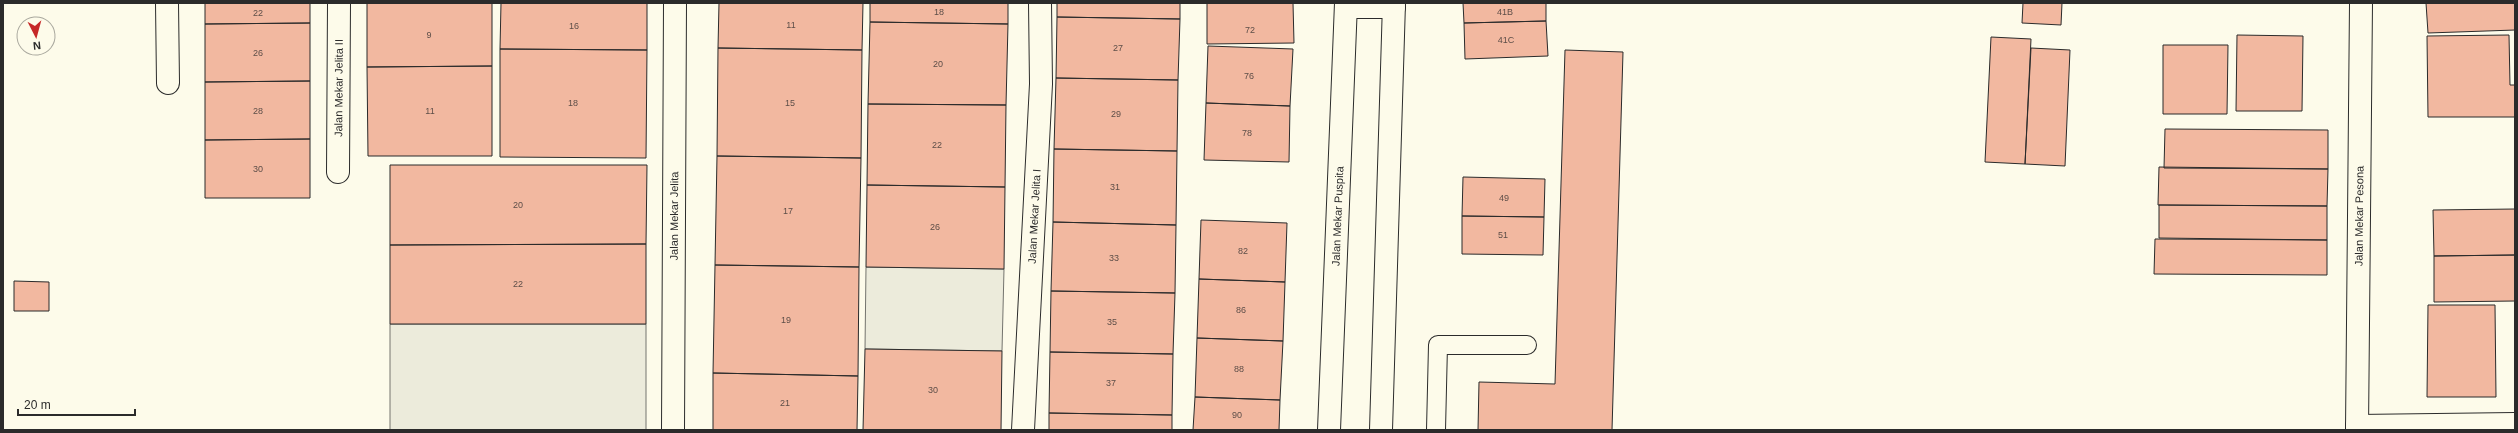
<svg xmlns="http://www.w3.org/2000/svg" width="2518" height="433" font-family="Arial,sans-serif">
<rect width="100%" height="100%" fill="#fdfbea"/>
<!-- green -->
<path fill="#ecebdb" stroke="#74746e" d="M866,267L1004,269L1002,351L865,349Z
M390,324H646V430H390Z"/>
<!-- building -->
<path fill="#f2b8a0" stroke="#2b2b2b" d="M205,3H310V23L205,24Z
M367,3H492V66L367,67Z
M501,3H647V50L500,49Z
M719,3H863L862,50L718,48Z
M870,3H1008V24L870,22Z
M1057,3H1180V19L1057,17Z
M1207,3H1293L1294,43L1207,44Z
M1463,3H1546V21L1464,23Z
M2023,3H2062L2061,25L2022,23Z
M2426,3H2515V30L2428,33Z
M1057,17L1180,19L1178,80L1056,78Z
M1546,21L1548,56L1465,59L1464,23Z
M870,22L1008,24L1006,105L868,104Z
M310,23V81L205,82V24Z
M2237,35L2303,36L2302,111H2236Z
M2509,35L2510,85H2515V117H2428L2427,36Z
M1991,37L2031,39L2025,164L1985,162Z
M2163,45H2228L2227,114H2163Z
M1208,46L1293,49L1290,106L1206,103Z
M718,48L862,50L861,158L717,156Z
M2031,48L2070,50L2065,166L2025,164Z
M500,49L647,50L646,158L500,157Z
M1565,50L1623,52L1612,430H1478L1479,382L1555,384Z
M492,66V156H368L367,67Z
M1056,78L1178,80L1177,151L1054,149Z
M310,81V139L205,140V82Z
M1206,103L1290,106L1289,162L1204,160Z
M868,104L1006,105L1005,187L867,185Z
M2165,129L2328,130V169L2164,168Z
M310,139V198H205V140Z
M1054,149L1177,151L1176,225L1053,222Z
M717,156L861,158L859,267L715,265Z
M390,165H647L646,244L390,245Z
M2159,167L2328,169L2327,206L2158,205Z
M1463,177L1545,179L1544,217L1462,216Z
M867,185L1005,187L1004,269L866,267Z
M2159,205L2327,206V240L2159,238Z
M2515,209V255L2434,256L2433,210Z
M1462,216L1544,217L1543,255L1462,254Z
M1201,220L1287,223L1285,282L1199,279Z
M1053,222L1176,225L1175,293L1051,291Z
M2155,239L2327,240V275L2154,274Z
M646,244V324H390V245Z
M2515,255V301L2434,302V256Z
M715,265L859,267L858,376L713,373Z
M1199,279L1285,282L1283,341L1197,338Z
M14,281L49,282V311H14Z
M1051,291L1175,293L1173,354L1050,352Z
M2428,305H2495L2496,397H2427Z
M1197,338L1283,341L1280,400L1195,397Z
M865,349L1002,351L1001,430H863Z
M1050,352L1173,354L1172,415L1049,413Z
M713,373L858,376L857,430H713Z
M1195,397L1280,400L1279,430H1193Z
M1049,413L1172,415V430H1049Z"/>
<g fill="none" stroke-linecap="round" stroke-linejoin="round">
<!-- service casing -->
<g stroke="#2b2b2b" stroke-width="20">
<path id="service" d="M1436,430L1438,345H1527"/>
</g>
<!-- minor casing -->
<g stroke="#2b2b2b" stroke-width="24">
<g id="minor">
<path d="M167,3L168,83"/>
<path id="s1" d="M338,172L339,3"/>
<path d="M2357,426L2515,424"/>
<path id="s2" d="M673,430L675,3"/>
<path id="s3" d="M1023,430L1041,84L1040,3"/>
<path id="s4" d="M2357,430L2361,3"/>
</g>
</g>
<!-- tertiary casing -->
<g stroke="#2b2b2b" stroke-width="24">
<g id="tertiary">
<path d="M1346,7H1394"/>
<path id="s5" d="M1329,430L1346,3"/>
<path d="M1381,430L1394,3"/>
</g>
</g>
<!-- service -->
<use href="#service" stroke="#fdfbea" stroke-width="18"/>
<!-- minor -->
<use href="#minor" stroke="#fdfbea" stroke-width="22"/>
<!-- tertiary -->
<use href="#tertiary" stroke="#fdfbea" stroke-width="22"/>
</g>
<g text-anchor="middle" stroke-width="3" stroke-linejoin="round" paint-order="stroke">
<!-- number labels -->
<g font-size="9" fill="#5d4e48">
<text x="939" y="15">18</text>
<text x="1505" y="15">41B</text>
<text x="258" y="16">22</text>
<text x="791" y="28">11</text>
<text x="574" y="29">16</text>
<text x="1250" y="33">72</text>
<text x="429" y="38">9</text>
<text x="1506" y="43">41C</text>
<text x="1118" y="51">27</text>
<text x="258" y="56">26</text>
<text x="938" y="67">20</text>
<text x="1249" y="79">76</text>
<text x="573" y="106">18</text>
<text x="790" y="106">15</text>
<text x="258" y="114">28</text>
<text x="430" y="114">11</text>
<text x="1116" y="117">29</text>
<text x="1247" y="136">78</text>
<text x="937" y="148">22</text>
<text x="258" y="172">30</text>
<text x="1115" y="190">31</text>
<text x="1504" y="201">49</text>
<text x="518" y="208">20</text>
<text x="788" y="214">17</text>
<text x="935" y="230">26</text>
<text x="1503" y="238">51</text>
<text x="1243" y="254">82</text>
<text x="1114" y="261">33</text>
<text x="518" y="287">22</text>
<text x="1241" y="313">86</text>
<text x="786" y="323">19</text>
<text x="1112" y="325">35</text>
<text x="1239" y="372">88</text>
<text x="1111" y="386">37</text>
<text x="933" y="393">30</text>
<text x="785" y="406">21</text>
<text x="1237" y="418">90</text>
</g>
<!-- street labels -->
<g font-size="11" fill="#2b2b2b" stroke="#fdfbea">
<text dy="4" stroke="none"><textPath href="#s1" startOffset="84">Jalan Mekar Jelita II</textPath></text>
<text dy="4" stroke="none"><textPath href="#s2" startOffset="214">Jalan Mekar Jelita</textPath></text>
<text dy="4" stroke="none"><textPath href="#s3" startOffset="214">Jalan Mekar Jelita I</textPath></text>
<text dy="4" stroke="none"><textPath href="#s5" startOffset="214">Jalan Mekar Puspita</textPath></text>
<text dy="4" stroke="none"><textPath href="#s4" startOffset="214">Jalan Mekar Pesona</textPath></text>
</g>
</g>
<!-- border -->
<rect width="2518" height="433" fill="none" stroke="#2b2b2b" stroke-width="8"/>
<!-- north arrow -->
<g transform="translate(36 36) rotate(174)"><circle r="19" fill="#fdfbea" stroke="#a9a89e"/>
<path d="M0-3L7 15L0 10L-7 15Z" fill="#c62828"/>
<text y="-6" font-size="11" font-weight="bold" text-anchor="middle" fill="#2b2b2b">N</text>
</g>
<!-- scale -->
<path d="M18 409v6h117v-6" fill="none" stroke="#2b2b2b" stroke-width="2"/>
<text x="24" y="409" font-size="12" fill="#2b2b2b" stroke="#fdfbea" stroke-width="3" paint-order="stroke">20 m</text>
</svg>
